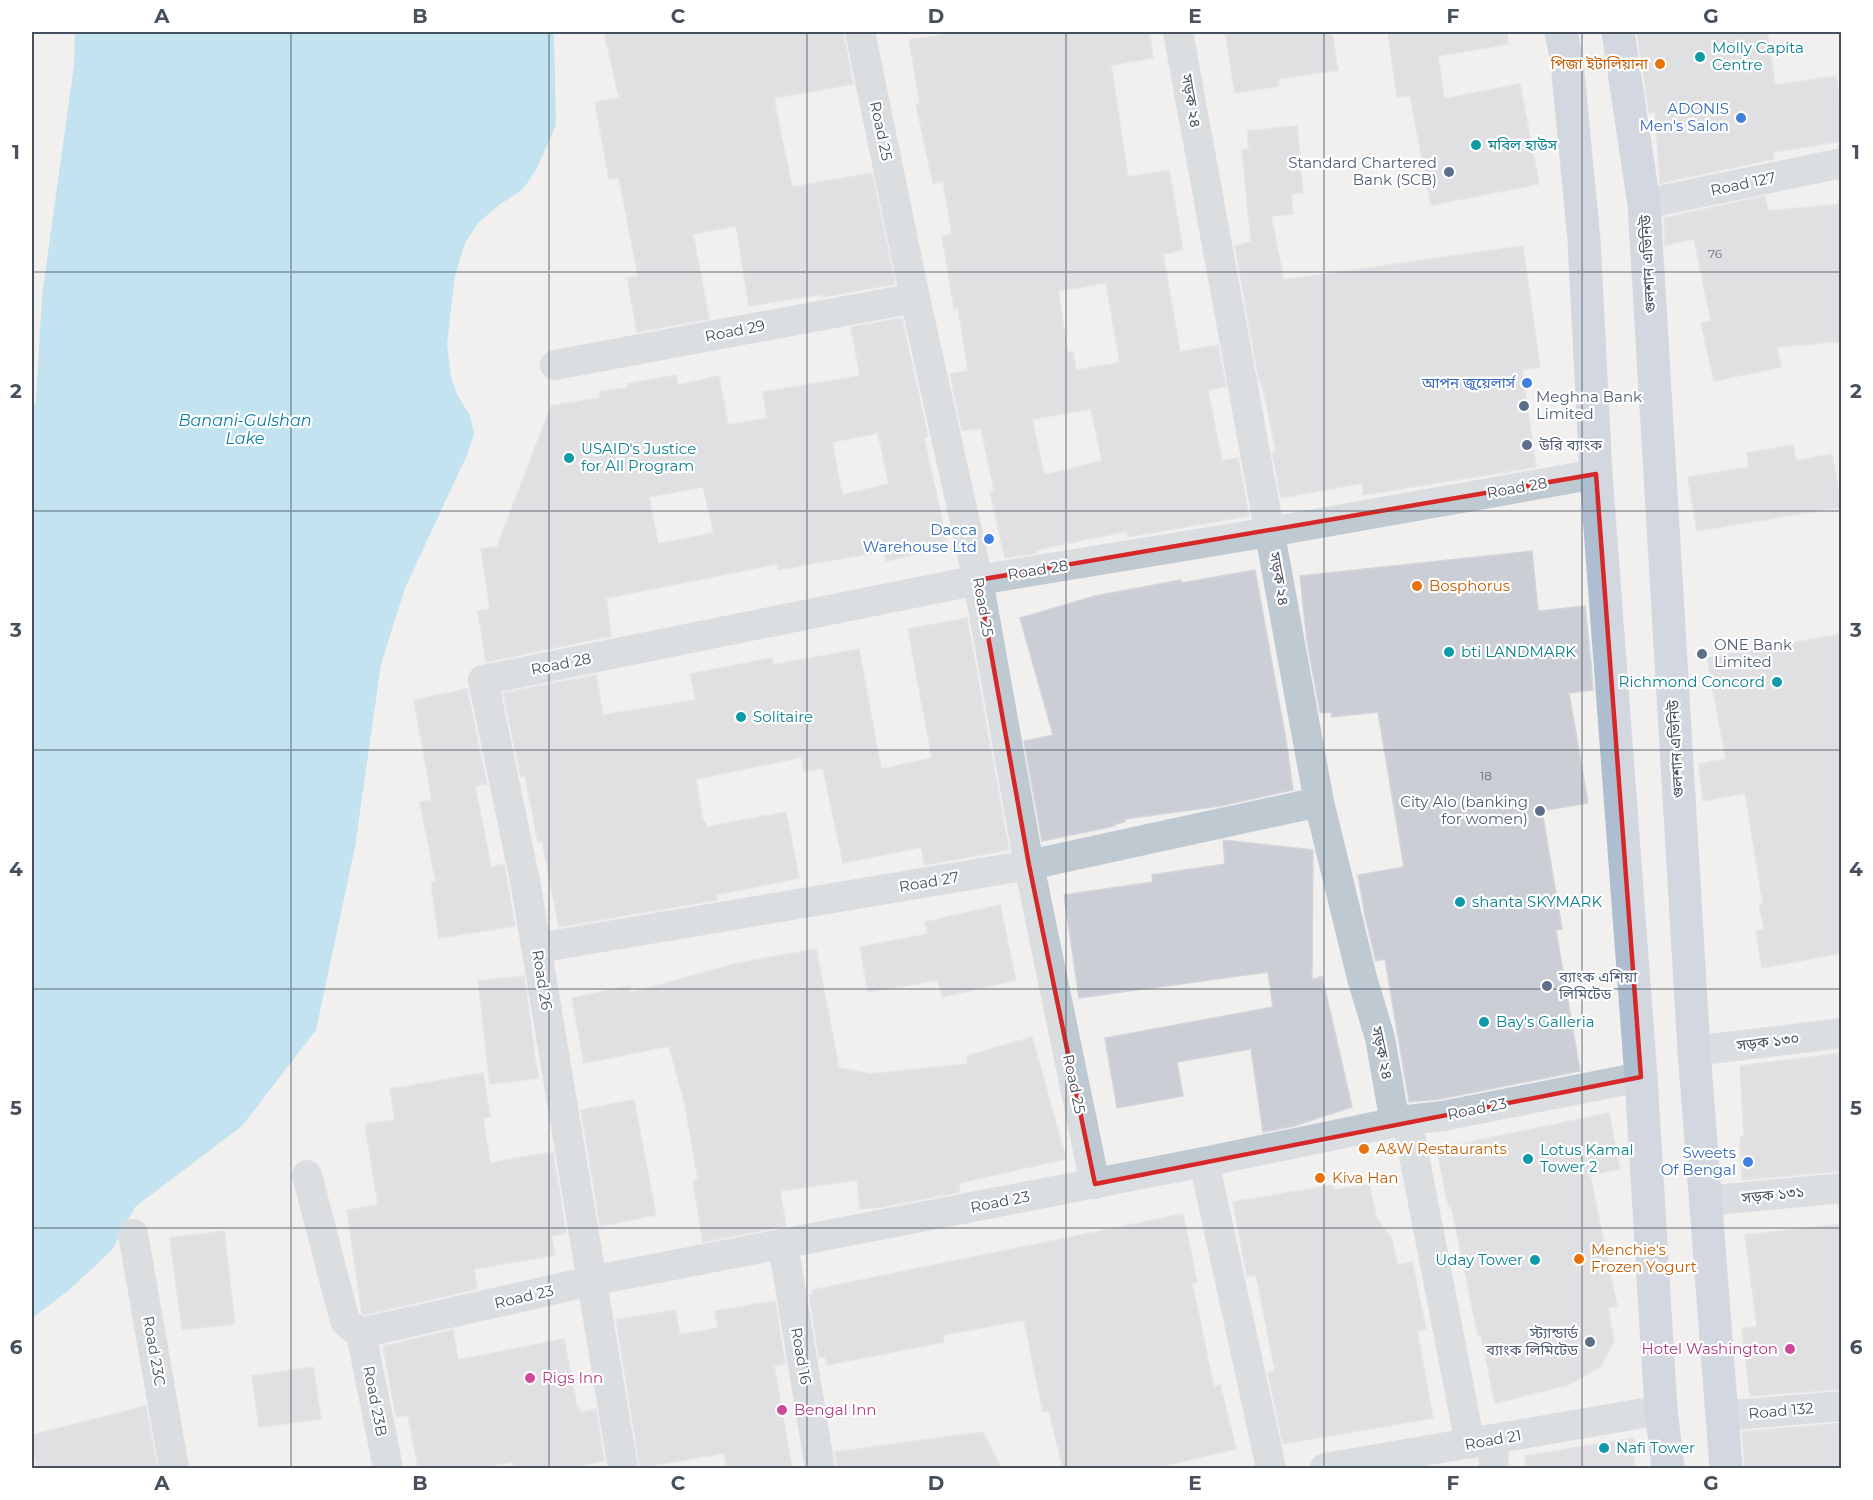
<svg xmlns="http://www.w3.org/2000/svg" width="1873" height="1500" font-family="Montserrat,'Noto Sans Bengali',sans-serif">
<rect width="100%" height="100%" fill="#f2efef"/>
<!-- water -->
<path fill="#88d5ef" d="M75,32H554L556,125L536,170L523,189L499,205L479,222L465,243L455,275L447,344L451,377L457,394L470,416L474,434L467,455L405,588L381,664L355,847L316,1030L242,1126L135,1207L112,1250L68,1291L32,1318V413L36,400L42,296L74,65Z"/>
<!-- building -->
<path fill="#cbced4" stroke="#d3d5db" stroke-width="1.5" fill-rule="evenodd" d="M604,32H843L853,84L775,98L774,100L792,187L872,173L895,284L823,297V294L749,306L736,226L693,234L709,319L637,332L627,278L638,276L619,178L609,179L595,102L619,98Z
M941,32H1149L1153,58L1111,65L1128,177L1169,170L1183,250L1163,254L1180,352L1218,345L1226,387L1208,390L1222,461L1238,458L1249,516L1128,537L1127,531L1036,550L1037,553L1005,558L990,492L994,491L981,428L962,431L950,374L968,371L958,308H954L942,236L952,235L943,181L933,183L916,104H920L909,40L942,35ZM1106,283L1120,363L1076,370L1073,352L1068,353L1058,291ZM1091,409L1102,461L1044,475L1032,419Z
M1225,32H1332L1338,70L1278,79L1279,86L1235,93Z
M1388,32H1507L1508,44L1438,56L1444,99L1520,84L1539,184L1431,205L1410,95L1397,97Z
M1637,32H1767L1775,85L1836,76L1842,117V141L1773,152L1774,159L1660,183L1655,112L1649,113Z
M1297,126L1303,193L1291,194L1293,214L1271,216L1284,280L1523,246L1540,367L1522,370L1536,467L1363,495L1362,483L1281,498L1272,452L1276,451L1266,402L1261,381H1259L1235,246L1251,242L1242,150L1249,149L1247,131Z
M1765,196L1768,211L1842,204V341L1777,347L1781,367L1714,381L1701,323L1711,321L1694,239L1665,245L1664,218Z
M902,318L928,437L924,438L948,547L886,561L884,551L778,570L777,564L606,598L611,636L486,662L478,611L490,609L481,549L497,547L551,406L600,398V392L628,388L627,384L676,375L678,385L719,376L728,425L767,418L763,392L860,376L851,327ZM878,433L889,484L842,495L832,442ZM703,487L714,533L658,544L649,497Z
M1793,445L1796,461L1832,454L1841,507L1697,531L1688,477L1749,467L1747,453Z
M1532,551L1538,611L1585,606L1591,663L1593,690L1569,693L1588,803L1542,811L1562,929L1556,930L1580,1071L1440,1099L1409,1102L1385,959L1376,961L1365,916L1358,875L1404,867L1378,712L1332,717L1331,712L1320,713L1307,641L1300,576Z
M1255,570L1286,740L1293,790L1220,806L1125,819V822L1115,824V826L1042,841L1024,741L1053,735L1020,618L1095,596L1181,580V583Z
M967,618L1009,850L925,865L921,847L843,863L823,768L804,771L802,757L696,779L703,822H706V827L786,812L799,878L716,895L717,900L559,927L542,842H538L525,776L521,777L503,693L596,675L603,715L696,700L690,674L772,658L773,665L859,649L881,769L932,758L908,629Z
M1842,634V953L1762,968L1756,931L1764,929L1759,904L1763,903L1745,793L1703,801L1699,764L1726,759L1707,658Z
M467,689L487,784L475,786L491,867L504,864L515,926L439,938L431,883L436,882L420,802L432,800L414,700Z
M1223,840L1313,850L1312,980L1322,976L1352,1107L1294,1126L1263,1132L1251,1049L1177,1062L1183,1096L1117,1108L1105,1038L1273,1007L1268,972L1079,998L1064,895L1153,882L1152,875L1225,864Z
M1000,905L1016,980L942,997L938,980L868,992L860,947L928,934L925,922Z
M816,949L839,1068L870,1074L968,1064L967,1056L1032,1037L1066,1159L959,1183L960,1192L882,1207L860,1209L857,1180L780,1191L786,1226L703,1242L693,1180L698,1179L684,1100L669,1046L584,1063L572,998L630,986L631,993L734,964Z
M524,976L538,1078L490,1084L478,981Z
M1842,1053V1171L1742,1180L1740,1137H1744L1740,1066Z
M483,1073L490,1117L483,1118L490,1163L553,1152L566,1233L551,1236L555,1255L474,1269L477,1289L364,1315L362,1313L347,1210L378,1205L365,1124L395,1120L390,1089Z
M634,1100L656,1215L600,1226L581,1110Z
M1609,1113L1620,1169L1590,1175L1617,1306L1608,1308L1614,1342L1600,1367L1568,1385L1495,1403L1481,1335L1478,1336L1451,1204L1448,1205L1437,1149Z
M1369,1184L1377,1219L1392,1239L1397,1265L1412,1262L1426,1329L1417,1331L1433,1418L1283,1444L1268,1373L1275,1371L1256,1275L1247,1277L1233,1202L1333,1185L1334,1190Z
M1183,1214L1197,1282L1192,1283L1214,1387L1220,1385L1236,1449L1154,1468H1063L1049,1411L1043,1412L1024,1320L943,1335L944,1342L827,1365L825,1357L819,1358L809,1294H813L812,1290Z
M1842,1224V1389L1750,1396L1742,1328L1757,1327L1745,1235Z
M224,1231L235,1324L182,1330L170,1238Z
M775,1301L785,1364L774,1366L792,1468H727L724,1453L640,1468L616,1320L675,1310L680,1335L718,1328L715,1311Z
M453,1330L458,1360L564,1339L577,1408L580,1407L581,1412L596,1409L604,1461L568,1468H514L513,1462L477,1468H418L408,1415L396,1417L383,1346Z
M313,1367L321,1419L259,1427L252,1376Z
M146,1406L157,1468H37L32,1447V1435Z
M1842,1423V1468H1745L1742,1432Z
M983,1432L1001,1468H837L835,1452Z
M1634,1438V1468H1526L1525,1456Z"/>
<g fill="none" stroke-linecap="round" stroke-linejoin="round">
<!-- minor -->
<path stroke="#bfc9d1" stroke-width="30" d="M860,32L915,298L978,580L1029,865L1095,1184
M1178,32L1319,802L1362,978L1380,1038L1395,1123
M1644,204L1842,163
M555,365L915,298
M537,948L1029,865L1319,802
M1694,1051L1842,1033
M1407,1120L1470,1444
M1204,1162L1271,1468
M307,1175L345,1321L350,1326L361,1333
M1705,1201L1842,1188
M133,1234L174,1468
M783,1244L820,1468
M361,1333L591,1281L1204,1162L1407,1120L1443,1116L1641,1077
M361,1333L388,1468
M1721,1416L1842,1406
M1493,1440L1494,1468
M623,1468L526,886L483,680L978,580L1270,532L1596,474
M1325,1468L1661,1410"/>
<!-- major -->
<path stroke="#aebdcf" stroke-width="33" d="M1561,32L1567,62L1584,240L1596,474L1641,1077L1661,1410L1668,1468
M1618,32L1644,204L1694,1051L1726,1468"/>
</g>
<!-- marked area -->
<path d="M0 0H1873V1500H0ZM1596,474L1641,1077L1095,1184L1029,865L978,580Z" fill="#f2efef" fill-opacity=".55" fill-rule="evenodd"/>
<path fill="none" stroke="#d62828" stroke-width="4.5" stroke-linejoin="round" d="M1596,474L1641,1077L1095,1184L1029,865L978,580Z"/>
<!-- grid -->
<path fill="none" stroke="#46515d" stroke-width="1.5" stroke-opacity="0.55" d="M291,32V1468M549,32V1468M807,32V1468M1066,32V1468M1324,32V1468M1582,32V1468M32,272H1842M32,511H1842M32,750H1842M32,989H1842M32,1228H1842"/>
<!-- markers -->
<g fill="#0f9aa8" stroke="#fff" stroke-width="2">
<circle cx="1700" cy="57" r="6"/>
<circle cx="1476" cy="145" r="6"/>
<circle cx="569" cy="458" r="6"/>
<circle cx="1449" cy="652" r="6"/>
<circle cx="1777" cy="682" r="6"/>
<circle cx="741" cy="717" r="6"/>
<circle cx="1460" cy="902" r="6"/>
<circle cx="1484" cy="1022" r="6"/>
<circle cx="1528" cy="1159" r="6"/>
<circle cx="1535" cy="1260" r="6"/>
<circle cx="1604" cy="1448" r="6"/>
</g>
<g fill="#e8710a" stroke="#fff" stroke-width="2">
<circle cx="1660" cy="64" r="6"/>
<circle cx="1417" cy="586" r="6"/>
<circle cx="1364" cy="1149" r="6"/>
<circle cx="1320" cy="1178" r="6"/>
<circle cx="1579" cy="1259" r="6"/>
</g>
<g fill="#3f7fe0" stroke="#fff" stroke-width="2">
<circle cx="1741" cy="118" r="6"/>
<circle cx="1527" cy="383" r="6"/>
<circle cx="989" cy="539" r="6"/>
<circle cx="1748" cy="1162" r="6"/>
</g>
<g fill="#5c6f8a" stroke="#fff" stroke-width="2">
<circle cx="1449" cy="172" r="6"/>
<circle cx="1524" cy="406" r="6"/>
<circle cx="1527" cy="445" r="6"/>
<circle cx="1702" cy="654" r="6"/>
<circle cx="1540" cy="811" r="6"/>
<circle cx="1547" cy="986" r="6"/>
<circle cx="1590" cy="1342" r="6"/>
</g>
<g fill="#d1479c" stroke="#fff" stroke-width="2">
<circle cx="1790" cy="1349" r="6"/>
<circle cx="530" cy="1378" r="6"/>
<circle cx="782" cy="1410" r="6"/>
</g>
<g text-anchor="middle" stroke-width="4.5" stroke-linejoin="round" paint-order="stroke">
<!-- number labels -->
<g font-size="12" fill="#67707b">
<text x="1715" y="258">76</text>
<text x="1486" y="780">18</text>
</g>
<!-- culture labels -->
<g font-size="15" fill="#0d838f" stroke="#fff" text-anchor="start">
<text x="1712" y="53">Molly Capita<tspan x="1712" dy="17">Centre</tspan></text>
<text x="1488" y="150">মবিল হাউস</text>
<text x="581" y="454">USAID's Justice<tspan x="581" dy="17">for All Program</tspan></text>
<text x="1461" y="657">bti LANDMARK</text>
<text x="1765" y="687" text-anchor="end">Richmond Concord</text>
<text x="753" y="722">Solitaire</text>
<text x="1472" y="907">shanta SKYMARK</text>
<text x="1496" y="1027">Bay's Galleria</text>
<text x="1540" y="1155">Lotus Kamal<tspan x="1540" dy="17">Tower 2</tspan></text>
<text x="1523" y="1265" text-anchor="end">Uday Tower</text>
<text x="1616" y="1453">Nafi Tower</text>
</g>
<!-- food labels -->
<g font-size="15" fill="#c56008" stroke="#fff" text-anchor="start">
<text x="1648" y="69" text-anchor="end">পিজা ইটালিয়ানা</text>
<text x="1429" y="591">Bosphorus</text>
<text x="1376" y="1154">A&amp;W Restaurants</text>
<text x="1332" y="1183">Kiva Han</text>
<text x="1591" y="1255">Menchie's<tspan x="1591" dy="17">Frozen Yogurt</tspan></text>
</g>
<!-- street labels -->
<g font-size="15" fill="#46515d" stroke="#fff">
<text transform="translate(1191 101) rotate(80)" y="5">সড়ক ২৪</text>
<text transform="translate(881 131) rotate(78)" y="5">Road 25</text>
<text transform="translate(1743 184) rotate(-12)" y="5">Road 127</text>
<text transform="translate(1648 264) rotate(-93)" y="5">গুলশান এভিনিউ</text>
<text transform="translate(735 331) rotate(-11)" y="5">Road 29</text>
<text transform="translate(1517 488) rotate(-10)" y="5">Road 28</text>
<text transform="translate(1038 570) rotate(-9)" y="5">Road 28</text>
<text transform="translate(1279 579) rotate(80)" y="5">সড়ক ২৪</text>
<text transform="translate(983 607) rotate(80)" y="5">Road 25</text>
<text transform="translate(561 664) rotate(-11)" y="5">Road 28</text>
<text transform="translate(1676 749) rotate(-93)" y="5">গুলশান এভিনিউ</text>
<text transform="translate(929 882) rotate(-10)" y="5">Road 27</text>
<text transform="translate(542 980) rotate(81)" y="5">Road 26</text>
<text transform="translate(1768 1042) rotate(-7)" y="5">সড়ক ১৩০</text>
<text transform="translate(1382 1053) rotate(78)" y="5">সড়ক ২৪</text>
<text transform="translate(1074 1084) rotate(78)" y="5">Road 25</text>
<text transform="translate(1477 1109) rotate(-11)" y="5">Road 23</text>
<text transform="translate(1773 1195) rotate(-6)" y="5">সড়ক ১৩১</text>
<text transform="translate(1000 1202) rotate(-11)" y="5">Road 23</text>
<text transform="translate(524 1297) rotate(-13)" y="5">Road 23</text>
<text transform="translate(154 1351) rotate(80)" y="5">Road 23C</text>
<text transform="translate(801 1356) rotate(80)" y="5">Road 16</text>
<text transform="translate(375 1401) rotate(79)" y="5">Road 23B</text>
<text transform="translate(1781 1411) rotate(-5)" y="5">Road 132</text>
<text transform="translate(1493 1440) rotate(-10)" y="5">Road 21</text>
</g>
<!-- shop labels -->
<g font-size="15" fill="#366cbe" stroke="#fff" text-anchor="end">
<text x="1729" y="114">ADONIS<tspan x="1729" dy="17">Men's Salon</tspan></text>
<text x="1515" y="388">আপন জুয়েলার্স</text>
<text x="977" y="535">Dacca<tspan x="977" dy="17">Warehouse Ltd</tspan></text>
<text x="1736" y="1158">Sweets<tspan x="1736" dy="17">Of Bengal</tspan></text>
</g>
<!-- service labels -->
<g font-size="15" fill="#4e5e75" stroke="#fff" text-anchor="start">
<text x="1437" y="168" text-anchor="end">Standard Chartered<tspan x="1437" dy="17">Bank (SCB)</tspan></text>
<text x="1536" y="402">Meghna Bank<tspan x="1536" dy="17">Limited</tspan></text>
<text x="1539" y="450">উরি ব্যাংক</text>
<text x="1714" y="650">ONE Bank<tspan x="1714" dy="17">Limited</tspan></text>
<text x="1528" y="807" text-anchor="end">City Alo (banking<tspan x="1528" dy="17">for women)</tspan></text>
<text x="1559" y="982">ব্যাংক এশিয়া<tspan x="1559" dy="17">লিমিটেড</tspan></text>
<text x="1578" y="1338" text-anchor="end">স্ট্যান্ডার্ড<tspan x="1578" dy="17">ব্যাংক লিমিটেড</tspan></text>
</g>
<!-- hotel labels -->
<g font-size="15" fill="#b23c85" stroke="#fff" text-anchor="start">
<text x="1778" y="1354" text-anchor="end">Hotel Washington</text>
<text x="542" y="1383">Rigs Inn</text>
<text x="794" y="1415">Bengal Inn</text>
</g>
<!-- water labels -->
<g font-size="16" font-style="italic" fill="#087ea6" stroke="#fff">
<text x="245" y="426">Banani-Gulshan<tspan x="245" dy="18">Lake</tspan></text>
</g>
</g>
<!-- border -->
<rect width="1873" height="1500" fill="none" stroke="#ffffff" stroke-width="66"/>
<rect x="33" y="33" width="1807" height="1434" fill="none" stroke="#46515d" stroke-width="2"/>
<g font-size="20" text-anchor="middle" font-weight="bold" fill="#46515d">
<text x="162" y="23">A</text>
<text x="420" y="23">B</text>
<text x="678" y="23">C</text>
<text x="936" y="23">D</text>
<text x="1195" y="23">E</text>
<text x="1453" y="23">F</text>
<text x="1711" y="23">G</text>
<text x="16" y="159">1</text>
<text x="1856" y="159">1</text>
<text x="16" y="398">2</text>
<text x="1856" y="398">2</text>
<text x="16" y="637">3</text>
<text x="1856" y="637">3</text>
<text x="16" y="876">4</text>
<text x="1856" y="876">4</text>
<text x="16" y="1115">5</text>
<text x="1856" y="1115">5</text>
<text x="16" y="1354">6</text>
<text x="1856" y="1354">6</text>
<text x="162" y="1490">A</text>
<text x="420" y="1490">B</text>
<text x="678" y="1490">C</text>
<text x="936" y="1490">D</text>
<text x="1195" y="1490">E</text>
<text x="1453" y="1490">F</text>
<text x="1711" y="1490">G</text>
</g>
</svg>
